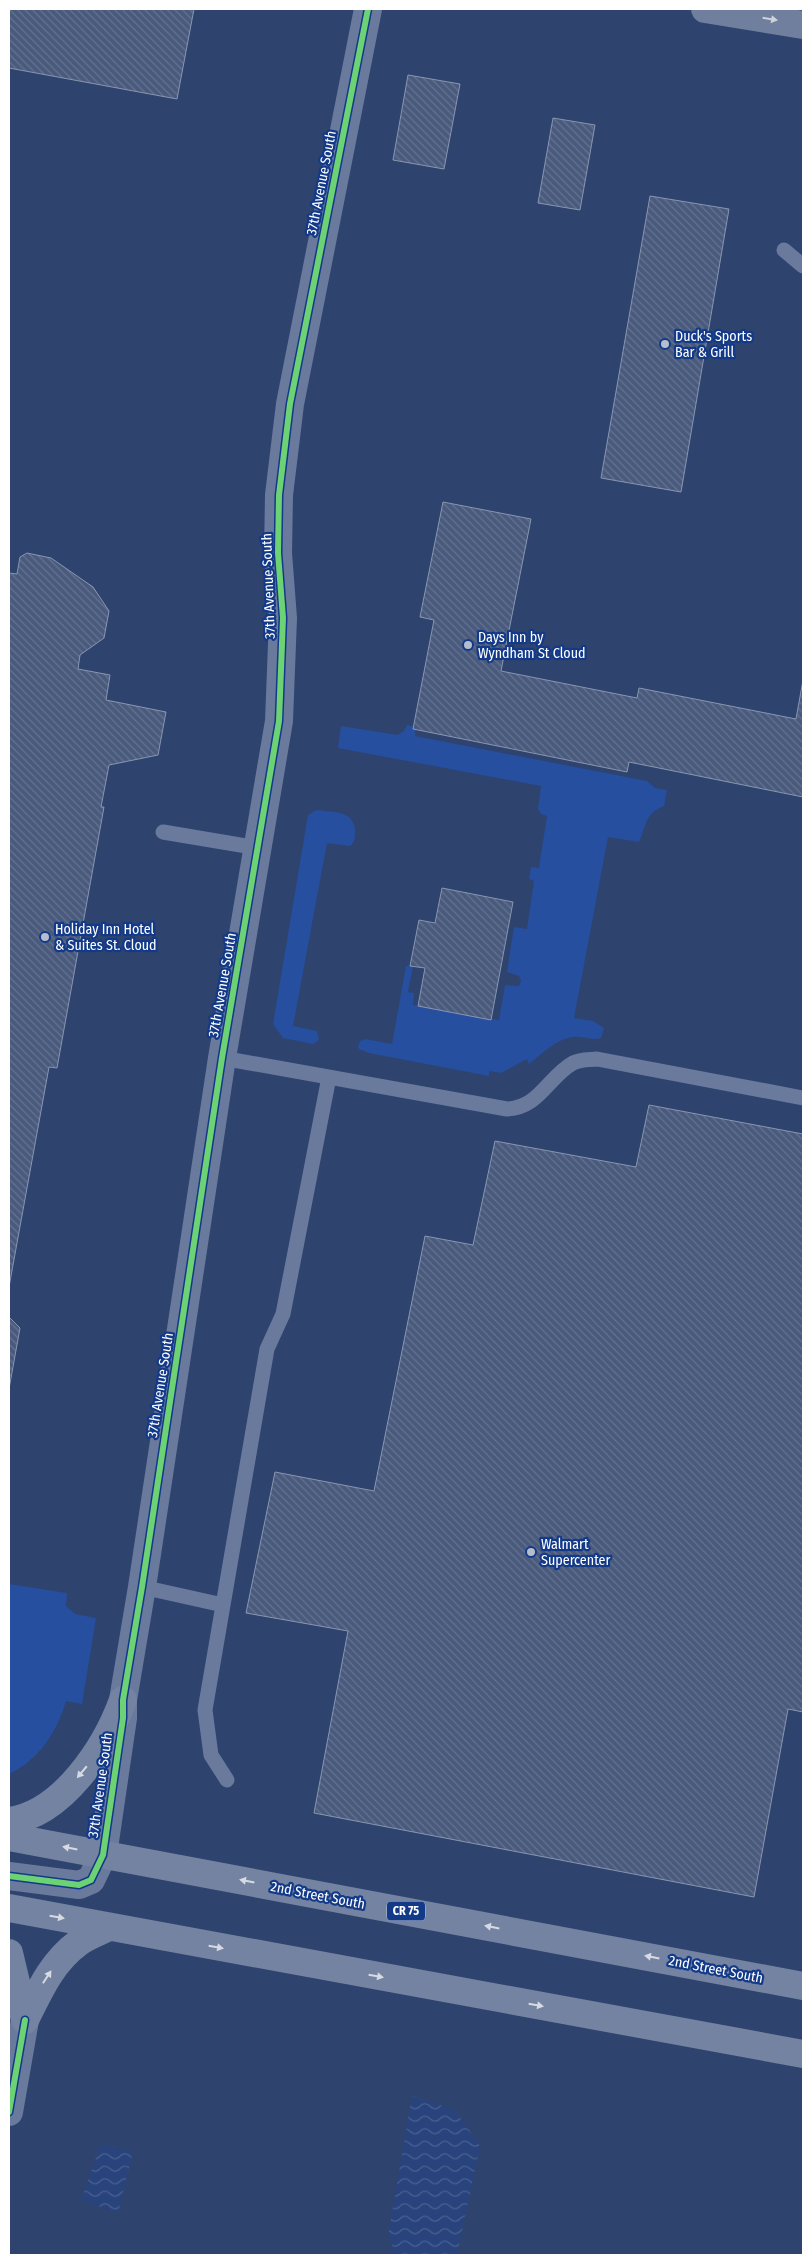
<svg xmlns="http://www.w3.org/2000/svg" width="812" height="2264" font-family="'Fira Sans Condensed',sans-serif">
<defs>
<pattern id="water-waves" width="16" height="10" patternUnits="userSpaceOnUse" patternTransform="scale(1.25)"><rect width="16" height="10" fill="#29447d"/><path d="M0 5q4-4 8 0t8 0" fill="none" stroke="#496090"/></pattern>
<pattern id="building-back-hatch" width="6" height="6" patternUnits="userSpaceOnUse" patternTransform="scale(1.25)"><rect width="6" height="6" fill="#495a7d"/><path d="M-1 5l2 2M0 0l6 6M5-1l2 2" fill="none" stroke="#647390"/></pattern>
</defs>
<rect width="100%" height="100%" fill="#2e436e"/>
<!-- green -->
<path fill="#264fa0" d="M407,725L416,727L415,736L647,781L655,788L667,790L664,806C644,814 647,825 639,842L608,837L574,1018L593,1021L604,1028L601,1038C592,1041 583,1036 574,1037C557,1038 542,1054 529,1064L527,1059L501,1073L489,1071V1076L369,1053L359,1049L358,1046L360,1041L365,1039L392,1044L406,966H413L408,992L414,993L413,1005L499,1020L505,985L519,986L521,981L519,976L507,972L514,927L527,929L534,881L529,879L531,867L539,868L547,816L541,814L538,809L541,786L338,748L341,726L398,735L404,731Z
M316,810C332,812 355,810 355,831C355,838 355,842 350,846L327,843L293,1026L317,1031L319,1040L313,1044L283,1038L273,1024L308,815Z
M9,1584L67,1593L66,1606L75,1614L96,1618L82,1704L66,1701C57,1732 39,1760 9,1774Z"/>
<!-- water -->
<path fill="url(#water-waves)" d="M412,2096L455,2110L480,2146L457,2255H392L393,2247L388,2236Z
M101,2144L133,2151L118,2213L81,2200Z"/>
<!-- building -->
<path fill="url(#building-back-hatch)" stroke="#8996b1" d="M9,9H194L177,99L9,68Z
M408,75L460,84L444,169L393,160Z
M553,118L595,125L580,210L538,203Z
M650,196L729,209L681,492L601,478Z
M443,502L531,519L501,671L637,698L639,688L796,719L803,680V797L629,762L627,772L413,729L434,620L420,617Z
M27,553L51,558L93,587L109,611L104,638L80,655L78,669L110,675L106,700L166,712L158,755L109,765L101,807H104L57,1068L49,1067L9,1287V573L17,574L20,557Z
M442,888L513,902L491,1020L418,1006L425,968L410,966L419,920L435,923Z
M649,1105L803,1134V1712L788,1709L754,1897L314,1813L348,1631L246,1613L275,1472L374,1491L425,1236L473,1245L495,1141L636,1167Z
M9,1317L20,1328L9,1389Z"/>
<g fill="none" stroke-linecap="round" stroke-linejoin="round">
<!-- service -->
<path stroke="#6a7a9c" stroke-width="15" d="M784,250L803,266
M163,832L258,848
M222,1058L507,1109C539,1108 548,1077 573,1063C581,1059 589,1060 597,1059L803,1098
M142,1587L223,1605
M227,1780L211,1755L205,1710L267,1349L283,1314L329,1077"/>
<!-- minor -->
<path stroke="#6a7a9c" stroke-width="28" d="M9,1876L79,1885L91,1880L103,1855L123,1718V1700L142,1587L222,1058L279,721L283,618L278,553L279,495L290,404L368,9
M9,2112L25,2020"/>
<!-- primary -->
<path stroke="#7483a1" stroke-width="28" d="M9,1821C63,1814 106,1747 123,1700
M9,1837L803,1986
M9,1908L803,2054
M9,1953L25,2020
M25,2020C39,1992 51,1963 78,1943C87,1936 99,1932 109,1927"/>
<!-- trunk -->
<path stroke="#707f9e" stroke-width="28" d="M705,9L803,25"/>
<!-- cycleway casing -->
<g stroke="#133a89" stroke-width="9">
<path id="cycleway" d="M9,1876L79,1885L91,1880L103,1855L123,1718V1700L142,1587L222,1058L279,721L283,618L278,553L279,495L290,404L368,9
M9,2112L25,2020"/>
</g>
<!-- cycleway -->
<use href="#cycleway" stroke="#6cd273" stroke-width="6"/>
</g>
<!-- one-way arrows -->
<defs><path id="oneway-solid" d="M-6-.8H1V-3.2L6.5 0L1 3.2V.8H-6Z" transform="scale(1.25)"/></defs>
<use fill="#cdd2dd" href="#oneway-solid" transform="translate(770 19) rotate(9)"/>
<g fill="#d5dae3">
<use href="#oneway-solid" transform="translate(82 1772) rotate(130)"/>
<use href="#oneway-solid" transform="translate(70 1848) rotate(-169)"/>
<use href="#oneway-solid" transform="translate(247 1881) rotate(-169)"/>
<use href="#oneway-solid" transform="translate(57 1917) rotate(10)"/>
<use href="#oneway-solid" transform="translate(492 1927) rotate(-169)"/>
<use href="#oneway-solid" transform="translate(216 1947) rotate(10)"/>
<use href="#oneway-solid" transform="translate(652 1957) rotate(-169)"/>
<use href="#oneway-solid" transform="translate(376 1976) rotate(10)"/>
<use href="#oneway-solid" transform="translate(47 1977) rotate(-57)"/>
<use href="#oneway-solid" transform="translate(536 2005) rotate(10)"/>
</g>
<!-- markers -->
<g fill="#b6bdcc" stroke="#133a89" stroke-width="2">
<circle cx="665" cy="344" r="5"/>
<circle cx="468" cy="645" r="5"/>
<circle cx="45" cy="937" r="5"/>
<circle cx="531" cy="1552" r="5"/>
</g>
<g text-anchor="middle" stroke-width="4.5" stroke-linejoin="round" paint-order="stroke">
<!-- shield labels -->
<rect fill="#133a89" stroke="#b8c4dc" stroke-width="1" x="387" y="1901.5" width="38" height="19" rx="4"/>
<g font-size="12" font-weight="bold" fill="#fff">
<text x="406" y="1915">CR 75</text>
</g>
<!-- street labels -->
<g font-size="14" fill="#fff" stroke="#133a89">
<text transform="translate(321 183) rotate(-79)" y="5">37th Avenue South</text>
<text transform="translate(268 586) rotate(-92)" y="5">37th Avenue South</text>
<text transform="translate(222 985) rotate(-80)" y="5">37th Avenue South</text>
<text transform="translate(160 1385) rotate(-81)" y="5">37th Avenue South</text>
<text transform="translate(100 1785) rotate(-82)" y="5">37th Avenue South</text>
<text transform="translate(318 1895) rotate(11)" y="5">2nd Street South</text>
<text transform="translate(716 1969) rotate(11)" y="5">2nd Street South</text>
</g>
<!-- poi labels -->
<g font-size="14" fill="#fff" stroke="#133a89" text-anchor="start">
<text x="675" y="341">Duck's Sports<tspan x="675" dy="16">Bar &amp; Grill</tspan></text>
<text x="478" y="642">Days Inn by<tspan x="478" dy="16">Wyndham St Cloud</tspan></text>
<text x="55" y="934">Holiday Inn Hotel<tspan x="55" dy="16">&amp; Suites St. Cloud</tspan></text>
<text x="541" y="1549">Walmart<tspan x="541" dy="16">Supercenter</tspan></text>
</g>
</g>
<!-- border -->
<rect width="812" height="2264" fill="none" stroke="#ffffff" stroke-width="20"/>
</svg>
